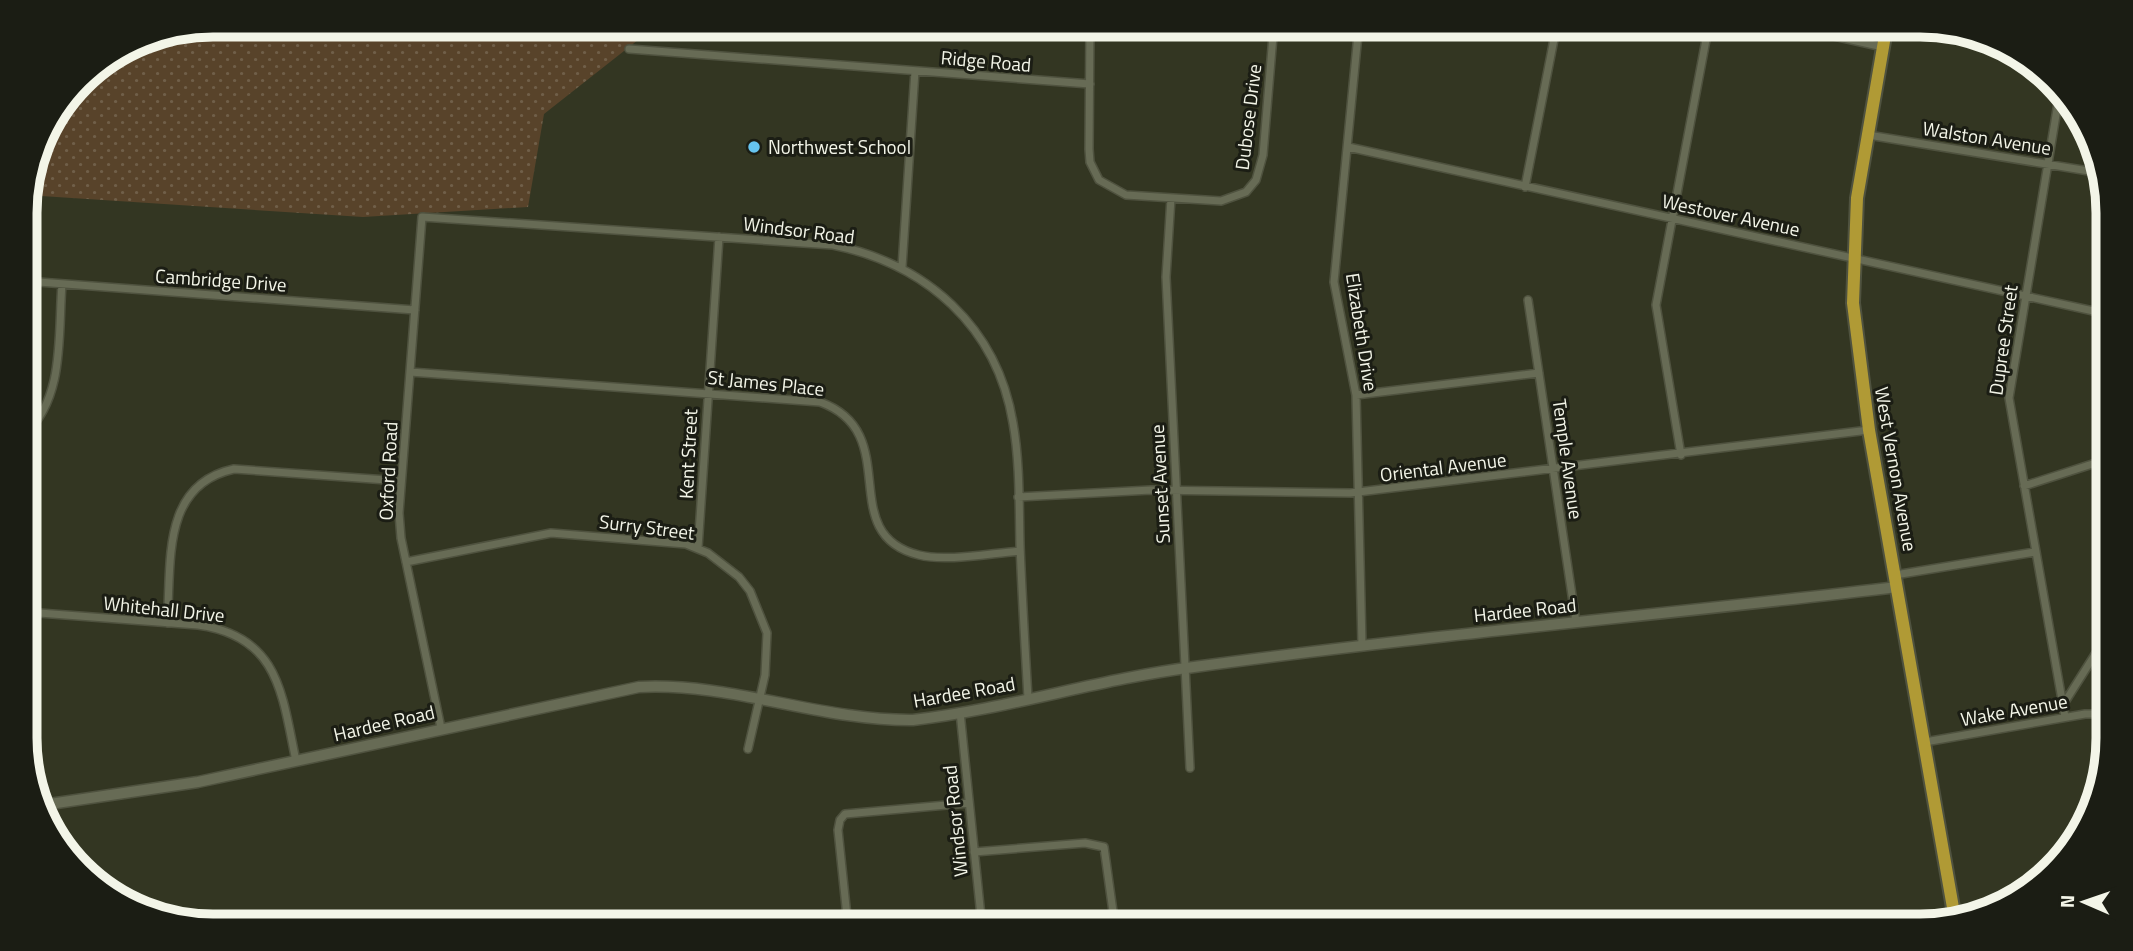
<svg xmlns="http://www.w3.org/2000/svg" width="2133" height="951" font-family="'Titillium Web',sans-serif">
<defs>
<pattern id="grass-dots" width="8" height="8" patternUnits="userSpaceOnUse" patternTransform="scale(1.75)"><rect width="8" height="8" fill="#58432a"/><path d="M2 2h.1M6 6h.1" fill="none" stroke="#705f49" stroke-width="1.8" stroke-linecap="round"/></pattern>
</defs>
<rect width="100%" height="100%" fill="#333622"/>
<!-- grass -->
<path fill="url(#grass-dots)" d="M212,24L657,25L544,114L528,207L363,217L26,195L44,129L88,71L141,39Z"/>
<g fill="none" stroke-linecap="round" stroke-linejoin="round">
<!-- minor casing -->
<g stroke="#4f523f" stroke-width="10">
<path id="minor" d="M1090,24L1089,149L1090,162L1099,180L1126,195L1221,201L1246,192L1256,180L1263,155L1274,24
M1359,24L1334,282L1356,395L1362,645
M1781,24L1883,47
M629,49L1090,84
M2060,91L2009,398L2065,717
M1868,135L2101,173
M1348,147L2107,314
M1525,187L1557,24
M1171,198L1166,277L1190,768
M902,267L915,71
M25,281L415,310
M1528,300L1576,622
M410,372L820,402C906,433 833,534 919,555C946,562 991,553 1020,551
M1356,395L1539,373
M25,434C65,398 58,334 62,284
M1681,455L1656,305L1709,24
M2024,486L2108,459
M1018,497L1151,490L1350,493L1869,430
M698,548L719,237
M406,562L551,533L686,544L708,553L739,577L750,591L767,633L765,675L748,749
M1895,575L2035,552
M26,612L198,625C279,636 282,694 296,761
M167,623C172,564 160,485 234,469L401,481
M2063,705L2108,634
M960,712L982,926
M441,728L401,538L399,513L422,217L833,245C926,264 997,326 1013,423C1020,462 1019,505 1020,545C1022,596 1025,647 1028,698
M1925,742L2085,714H2108
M974,852L1085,843L1104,847L1115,926
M848,926L838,830L840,820L845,814L969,803"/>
</g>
<!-- tertiary casing -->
<g stroke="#4f523f" stroke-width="13">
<path id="tertiary" d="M43,805L198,782L639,687C731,682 821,721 913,720C1008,709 1099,679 1194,667C1427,635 1663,615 1897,587"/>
</g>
<!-- primary casing -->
<g stroke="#4f523f" stroke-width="16">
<path id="primary" d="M1887,24L1857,198L1853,303L1869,430L1955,919"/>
</g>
<!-- minor -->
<use href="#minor" stroke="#676b55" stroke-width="7"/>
<!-- tertiary -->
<use href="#tertiary" stroke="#676b55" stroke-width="10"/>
<!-- primary -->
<use href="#primary" stroke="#b09a35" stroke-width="12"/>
</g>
<!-- markers -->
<circle fill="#66c4ef" stroke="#1b1d14" stroke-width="2.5" cx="754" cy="147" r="7"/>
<g text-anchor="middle" stroke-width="6" stroke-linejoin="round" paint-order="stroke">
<!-- street labels -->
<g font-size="19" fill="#f3f5e8" stroke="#1b1d14">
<text transform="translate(986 61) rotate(5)" y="7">Ridge Road</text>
<text transform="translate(1248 117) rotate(-83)" y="7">Dubose Drive</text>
<text transform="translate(1987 138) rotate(9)" y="7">Walston Avenue</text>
<text transform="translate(1731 215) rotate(12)" y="7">Westover Avenue</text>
<text transform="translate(799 230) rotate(7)" y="7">Windsor Road</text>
<text transform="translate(221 280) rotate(4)" y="7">Cambridge Drive</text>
<text transform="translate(1362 332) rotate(81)" y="7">Elizabeth Drive</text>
<text transform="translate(2003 340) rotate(-82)" y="7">Dupree Street</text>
<text transform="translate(766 383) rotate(6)" y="7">St James Place</text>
<text transform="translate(688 454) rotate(-87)" y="7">Kent Street</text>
<text transform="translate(1568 459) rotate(82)" y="7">Temple Avenue</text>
<text transform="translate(1443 467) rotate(-7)" y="7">Oriental Avenue</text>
<text transform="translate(1896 469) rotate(80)" y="7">West Vernon Avenue</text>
<text transform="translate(388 471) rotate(-87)" y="7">Oxford Road</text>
<text transform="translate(1160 484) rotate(-93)" y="7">Sunset Avenue</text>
<text transform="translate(647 527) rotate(7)" y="7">Surry Street</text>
<text transform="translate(164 609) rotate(6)" y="7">Whitehall Drive</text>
<text transform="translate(1525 610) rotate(-6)" y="7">Hardee Road</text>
<text transform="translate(964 692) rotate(-10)" y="7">Hardee Road</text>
<text transform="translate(2014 710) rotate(-10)" y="7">Wake Avenue</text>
<text transform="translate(384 723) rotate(-13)" y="7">Hardee Road</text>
<text transform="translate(955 821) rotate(-96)" y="7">Windsor Road</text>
</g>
<!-- poi labels -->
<g font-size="19" fill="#f3f5e8" stroke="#1b1d14" text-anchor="start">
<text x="768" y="154">Northwest School</text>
</g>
</g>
<!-- crop -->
<path d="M0 0H2133V951H0ZM213 37H1920A176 176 0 0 1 2096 213V738A176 176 0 0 1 1920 914H213A176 176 0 0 1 37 738V213A176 176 0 0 1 213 37Z" fill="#1b1d14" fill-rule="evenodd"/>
<path fill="none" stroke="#f3f5e8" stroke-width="9" d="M213 37H1920A176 176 0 0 1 2096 213V738A176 176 0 0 1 1920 914H213A176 176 0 0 1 37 738V213A176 176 0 0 1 213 37Z"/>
<!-- north arrow -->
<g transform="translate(2084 902) rotate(272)" stroke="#1b1d14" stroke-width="5" paint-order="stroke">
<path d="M0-5L12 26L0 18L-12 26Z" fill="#f3f5e8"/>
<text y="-10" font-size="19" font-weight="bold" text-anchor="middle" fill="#f3f5e8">N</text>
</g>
</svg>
